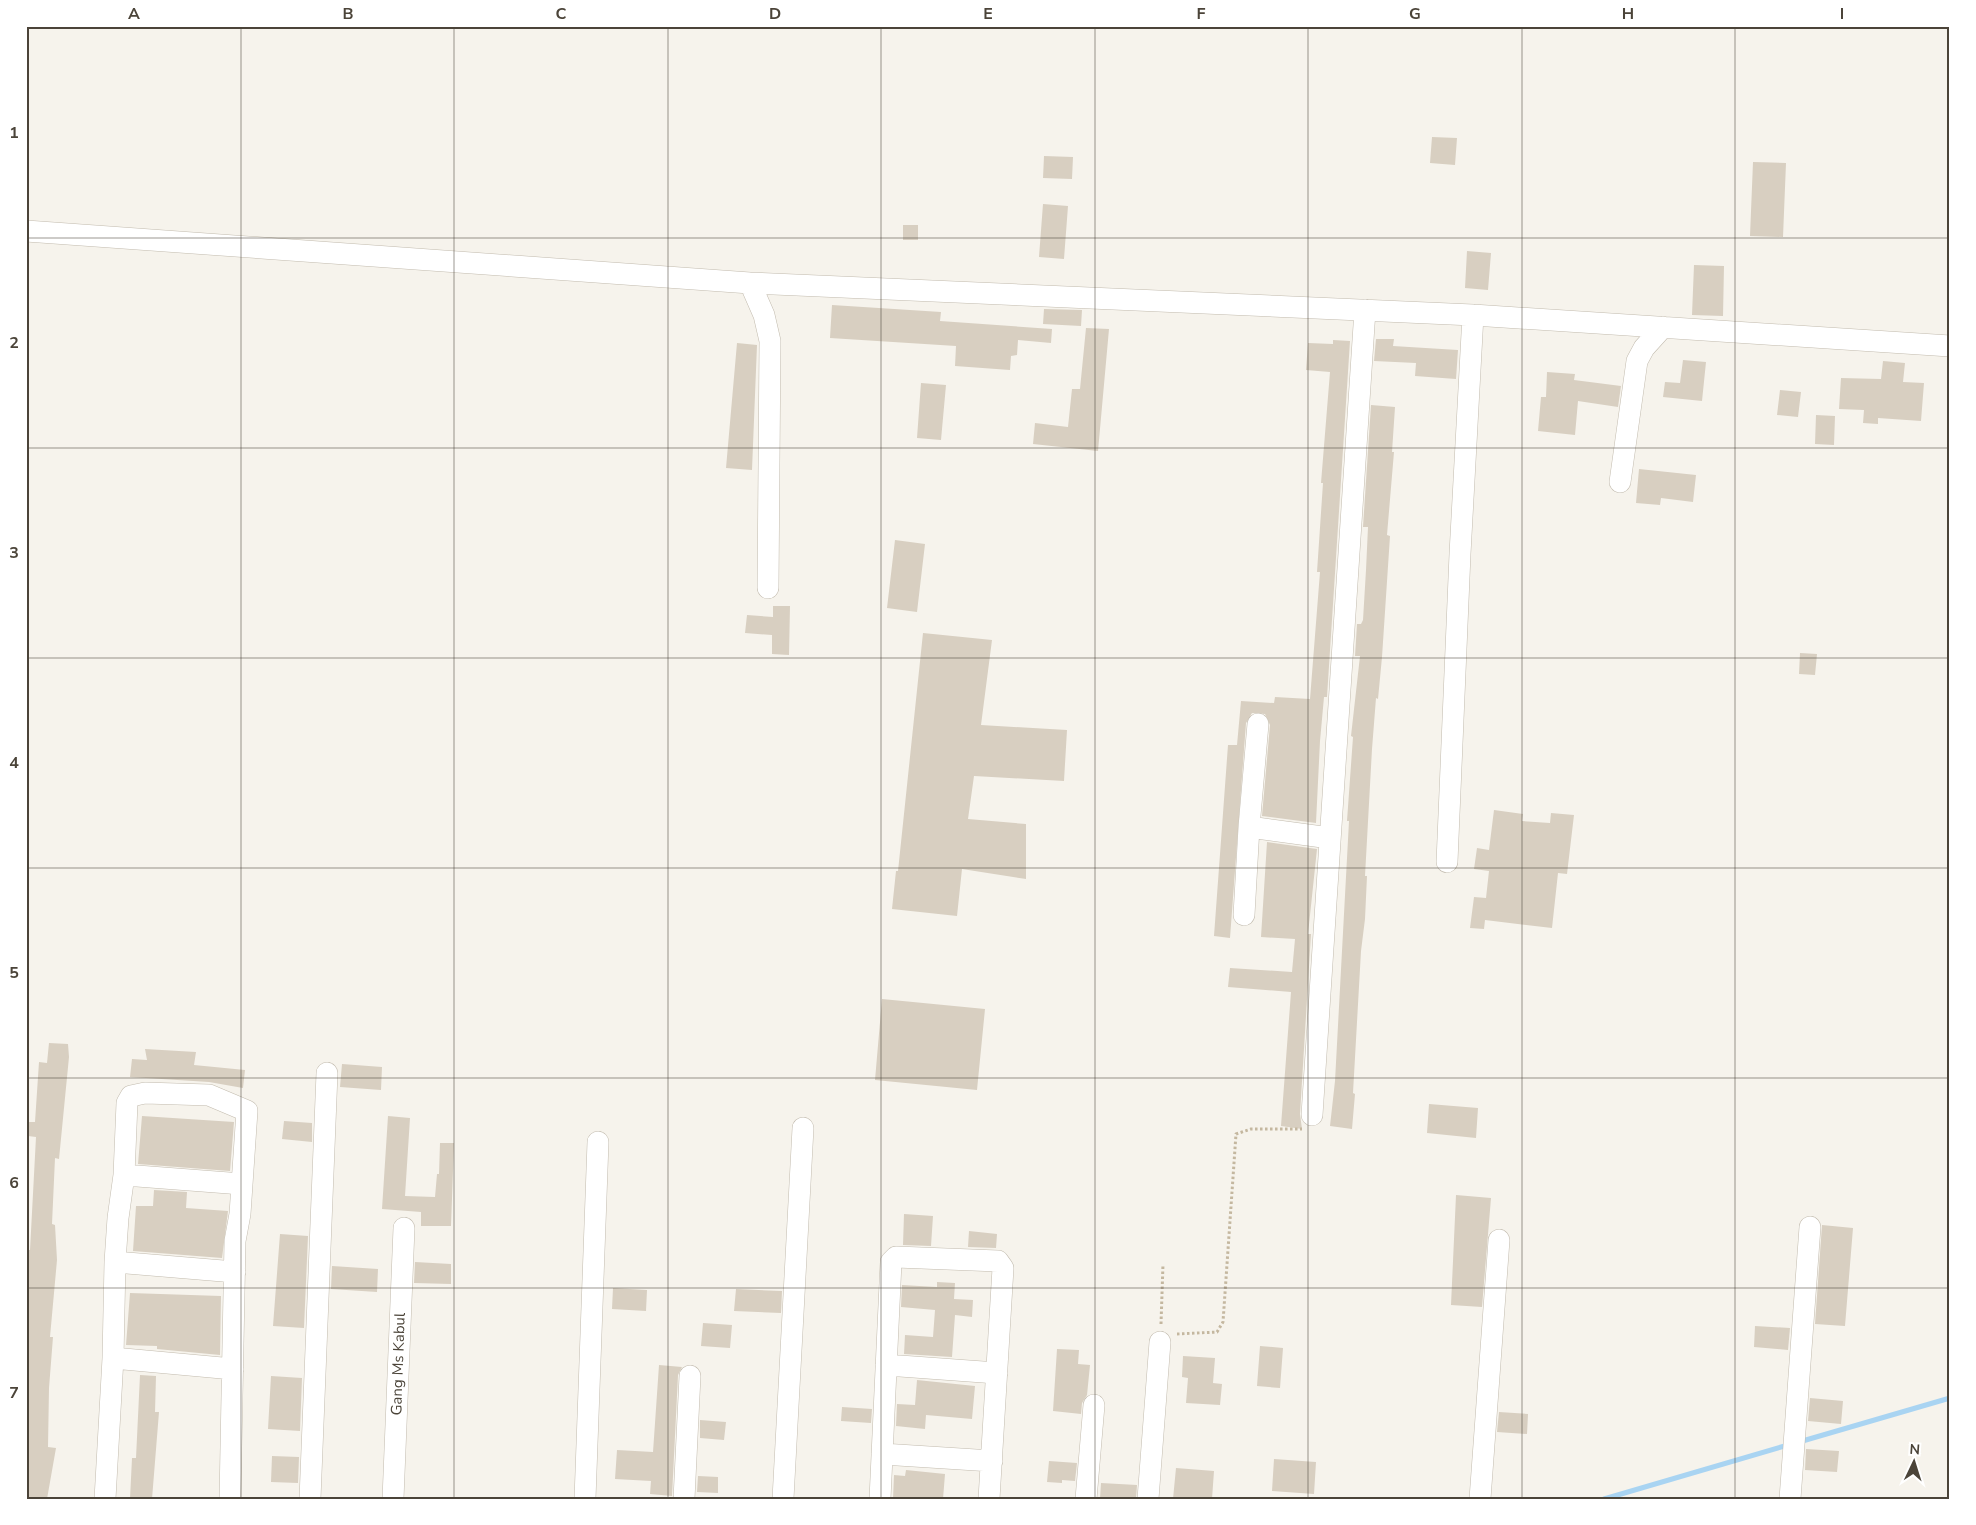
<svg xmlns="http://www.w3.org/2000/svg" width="1976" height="1525" font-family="'Nunito Sans',sans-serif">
<rect width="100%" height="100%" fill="#f6f3ec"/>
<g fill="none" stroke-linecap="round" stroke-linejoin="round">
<!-- stream -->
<path stroke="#a9d4f2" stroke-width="5" d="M1799,1442L1950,1398
M1604,1499L1788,1445"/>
</g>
<!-- building -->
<path fill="#d8cfc1" d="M1432,137L1457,138L1455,165L1430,163Z
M1044,156L1073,157L1072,179L1043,178Z
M1753,162L1786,163L1783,237L1750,236Z
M1043,204L1068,206L1064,259L1039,257Z
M903,225H918V240H903Z
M1467,251L1491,253L1488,290L1465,288Z
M1694,265L1724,266L1723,316L1692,315Z
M832,305L941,312L940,321L1052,329L1051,343L1018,340L1017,355L1011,356L1010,370L955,366L956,346L830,338Z
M1044,309L1082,310L1081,326L1043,324Z
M1086,328L1109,329L1098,451L1033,444L1035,423L1068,427L1072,389H1080Z
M1376,339H1394L1393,346L1458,350L1456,379L1415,376L1416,363L1374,361Z
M1333,340L1350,341L1327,697H1324L1320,741L1316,823L1262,816L1270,725L1265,714L1252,713L1246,723L1230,938L1214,936L1228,745H1237L1241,701L1274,703L1275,697L1310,699L1320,572H1317L1323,483H1321L1330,372L1306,370L1308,343L1333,344Z
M737,343L757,345L752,470L726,468Z
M1683,360L1706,362L1702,401L1663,397L1665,382L1680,383Z
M1883,361L1905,363L1903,382L1924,383L1921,421L1878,418V424L1863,423L1864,410L1839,409L1841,378L1881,379Z
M1547,372L1575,374L1574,380L1621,386L1618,407L1578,401L1575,435L1538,431L1541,397H1546Z
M921,383L946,385L941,440L917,438Z
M1780,390L1801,392L1798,417L1777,415Z
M1371,405L1395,407L1392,452H1394L1387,535L1390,536L1382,657L1378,699L1376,698L1372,749L1365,876H1367L1365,919L1361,951L1353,1093L1355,1094L1352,1129L1330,1126L1335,1081L1349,821H1347L1353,737L1351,736L1360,656H1355L1357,624H1361L1363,620L1366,570L1368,527H1363Z
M1816,415L1835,416L1834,445L1815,444Z
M1639,469L1696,475L1693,502L1661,498L1660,505L1636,503Z
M895,540L925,544L917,612L887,608Z
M773,606H790L789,655L772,654V635L745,633L747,615L773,617Z
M923,633L992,640L981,725L1067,730L1064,781L974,776L968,819L1026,824V879L962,869L957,916L892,909L896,871H898Z
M1800,653L1817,654L1815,675L1799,674Z
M1494,810L1523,814L1522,821L1550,823L1551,813L1574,815L1567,874L1558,873L1552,928L1485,920L1484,929L1470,928L1474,897L1486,898L1489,871L1474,869L1477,848L1489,850Z
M1267,842L1317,849L1308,934H1311L1300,1114L1302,1129L1281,1126L1291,992L1228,987L1230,968L1292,972L1295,939L1261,937Z
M882,999L985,1009L977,1090L875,1080Z
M49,1043L68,1044L69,1057L59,1159L55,1158L52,1224L55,1225L57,1260L50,1337H53L49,1388L48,1447L56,1448L47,1499H26V1250H30L36,1137L28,1136L27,1122H35L39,1062L47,1063Z
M145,1049L196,1052L194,1065L245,1070L243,1088L209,1082L130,1077L132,1059L147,1060Z
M342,1064L382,1067L381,1090L340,1087Z
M1429,1104L1478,1108L1476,1138L1427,1133Z
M142,1116L234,1122L230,1171L138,1164Z
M388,1116L410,1118L405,1196L435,1197L437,1174H439L440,1143H454L451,1226H421V1212L382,1209Z
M284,1121L312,1123V1142L282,1139Z
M154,1190L187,1192L186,1208L228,1211L222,1258L133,1251L136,1206H153Z
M1456,1195L1491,1198L1482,1307L1451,1305Z
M904,1214L933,1216L931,1246L903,1245Z
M1822,1225L1853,1228L1845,1326L1815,1324Z
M969,1231L997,1234L996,1248L968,1247Z
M280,1234L308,1236L304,1328L273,1326Z
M415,1262L451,1264V1284L414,1283Z
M332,1266L378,1269L377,1292L331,1289Z
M937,1282L955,1283L954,1299L973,1300L972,1317L955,1315L952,1357L904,1354L905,1335L933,1337L935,1310L901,1307L902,1285L937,1287Z
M613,1288L647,1290L646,1311L612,1309Z
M736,1289L782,1291L781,1313L734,1311Z
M130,1293L221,1296L220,1355L157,1349V1346L126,1345Z
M703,1323L732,1325L730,1348L701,1346Z
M1755,1326L1790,1328L1788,1350L1754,1347Z
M1260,1346L1283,1348L1280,1388L1257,1386Z
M1057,1349L1079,1350L1078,1364L1090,1365L1087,1395L1082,1403L1081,1414L1053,1411Z
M1183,1356L1215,1358L1213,1383L1222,1384L1220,1405L1186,1403L1188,1378L1182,1377Z
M659,1365L682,1367L678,1375L672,1496L650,1494L651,1481L615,1479L617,1450L653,1452Z
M140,1375L156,1376L155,1412H159L152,1499H130L132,1458H136Z
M271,1376L302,1378L300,1431L268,1429Z
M917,1380L975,1386L972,1419L926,1415L925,1429L896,1426L897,1404L915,1405Z
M1810,1398L1843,1401L1841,1424L1808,1421Z
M842,1407L872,1409L871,1423L841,1421Z
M1499,1412L1528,1414L1527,1434L1497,1432Z
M700,1420L726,1422L724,1440L700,1438Z
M1806,1449L1839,1451L1837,1472L1805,1470Z
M272,1456L299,1457L298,1483L271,1482Z
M1274,1459L1316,1462L1314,1494L1272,1491Z
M1049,1461L1077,1463L1075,1481L1062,1480V1483L1047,1482Z
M1176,1468L1214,1471L1212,1499H1173Z
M906,1470L945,1474L943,1499H893L894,1475L905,1476Z
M698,1476L718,1477V1493L697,1492Z
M1101,1483L1137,1485L1136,1499H1100Z"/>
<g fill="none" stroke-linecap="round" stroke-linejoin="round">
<!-- minor casing -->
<g stroke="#c2bbae" stroke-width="22">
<path id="minor" d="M26,231L750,283L1473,315L1950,346
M750,283L764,315L770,341L768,588
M1620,482L1637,361L1644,348L1663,327
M1258,724L1249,827L1330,838
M1447,862L1460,554L1473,315
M1244,915L1249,827
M1312,1115L1365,310
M124,1175L242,1184
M115,1262L235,1272
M113,1358L233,1369
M886,1365L997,1373
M882,1454L992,1461
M105,1499L113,1358L115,1262L118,1218L124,1175L127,1103L131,1096L145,1093L209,1095L247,1111L240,1214L235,1241L230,1499
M310,1499L327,1073
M393,1499L404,1228
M585,1499L598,1142
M684,1499L690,1376
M783,1499L803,1128
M880,1499L891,1262L896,1257L998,1261L1003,1268L989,1499
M1086,1499L1094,1405
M1148,1499L1160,1342
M1480,1499L1499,1240
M1790,1499L1810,1227"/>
</g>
<!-- path -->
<path stroke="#c4b79f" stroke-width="3" stroke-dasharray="2.5 2.5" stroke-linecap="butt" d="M1161,1324L1163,1264
M1177,1334L1217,1332L1223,1322L1236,1134L1251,1129H1302"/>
<!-- minor -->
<use href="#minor" stroke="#fff" stroke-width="21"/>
</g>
<!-- grid -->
<path fill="none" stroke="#4b4439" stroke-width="1" stroke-opacity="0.55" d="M241,26V1499M454,26V1499M668,26V1499M881,26V1499M1095,26V1499M1308,26V1499M1522,26V1499M1735,26V1499M26,238H1950M26,448H1950M26,658H1950M26,868H1950M26,1078H1950M26,1288H1950"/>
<g text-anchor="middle" stroke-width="5" stroke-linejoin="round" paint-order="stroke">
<!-- street labels -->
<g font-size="15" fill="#4b4439" stroke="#fff">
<text transform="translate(398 1364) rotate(-88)" y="5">Gang Ms Kabul</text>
</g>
</g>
<!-- border -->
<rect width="1976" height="1525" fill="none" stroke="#ffffff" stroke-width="55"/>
<!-- north arrow -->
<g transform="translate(1914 1462) rotate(4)" stroke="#ffffff" stroke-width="4" paint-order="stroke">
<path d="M0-4L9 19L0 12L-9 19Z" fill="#4b4439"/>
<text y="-8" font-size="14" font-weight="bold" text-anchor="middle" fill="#4b4439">N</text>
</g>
<rect x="28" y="28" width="1920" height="1470" fill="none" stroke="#4b4439" stroke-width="2"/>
<g font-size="16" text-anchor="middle" font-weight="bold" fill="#4b4439">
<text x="134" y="19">A</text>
<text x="348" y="19">B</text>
<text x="561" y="19">C</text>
<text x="775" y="19">D</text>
<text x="988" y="19">E</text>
<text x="1201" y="19">F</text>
<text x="1415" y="19">G</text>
<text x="1628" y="19">H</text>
<text x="1842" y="19">I</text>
<text x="14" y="138">1</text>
<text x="14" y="348">2</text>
<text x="14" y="558">3</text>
<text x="14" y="768">4</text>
<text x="14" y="978">5</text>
<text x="14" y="1188">6</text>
<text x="14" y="1398">7</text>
</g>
</svg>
